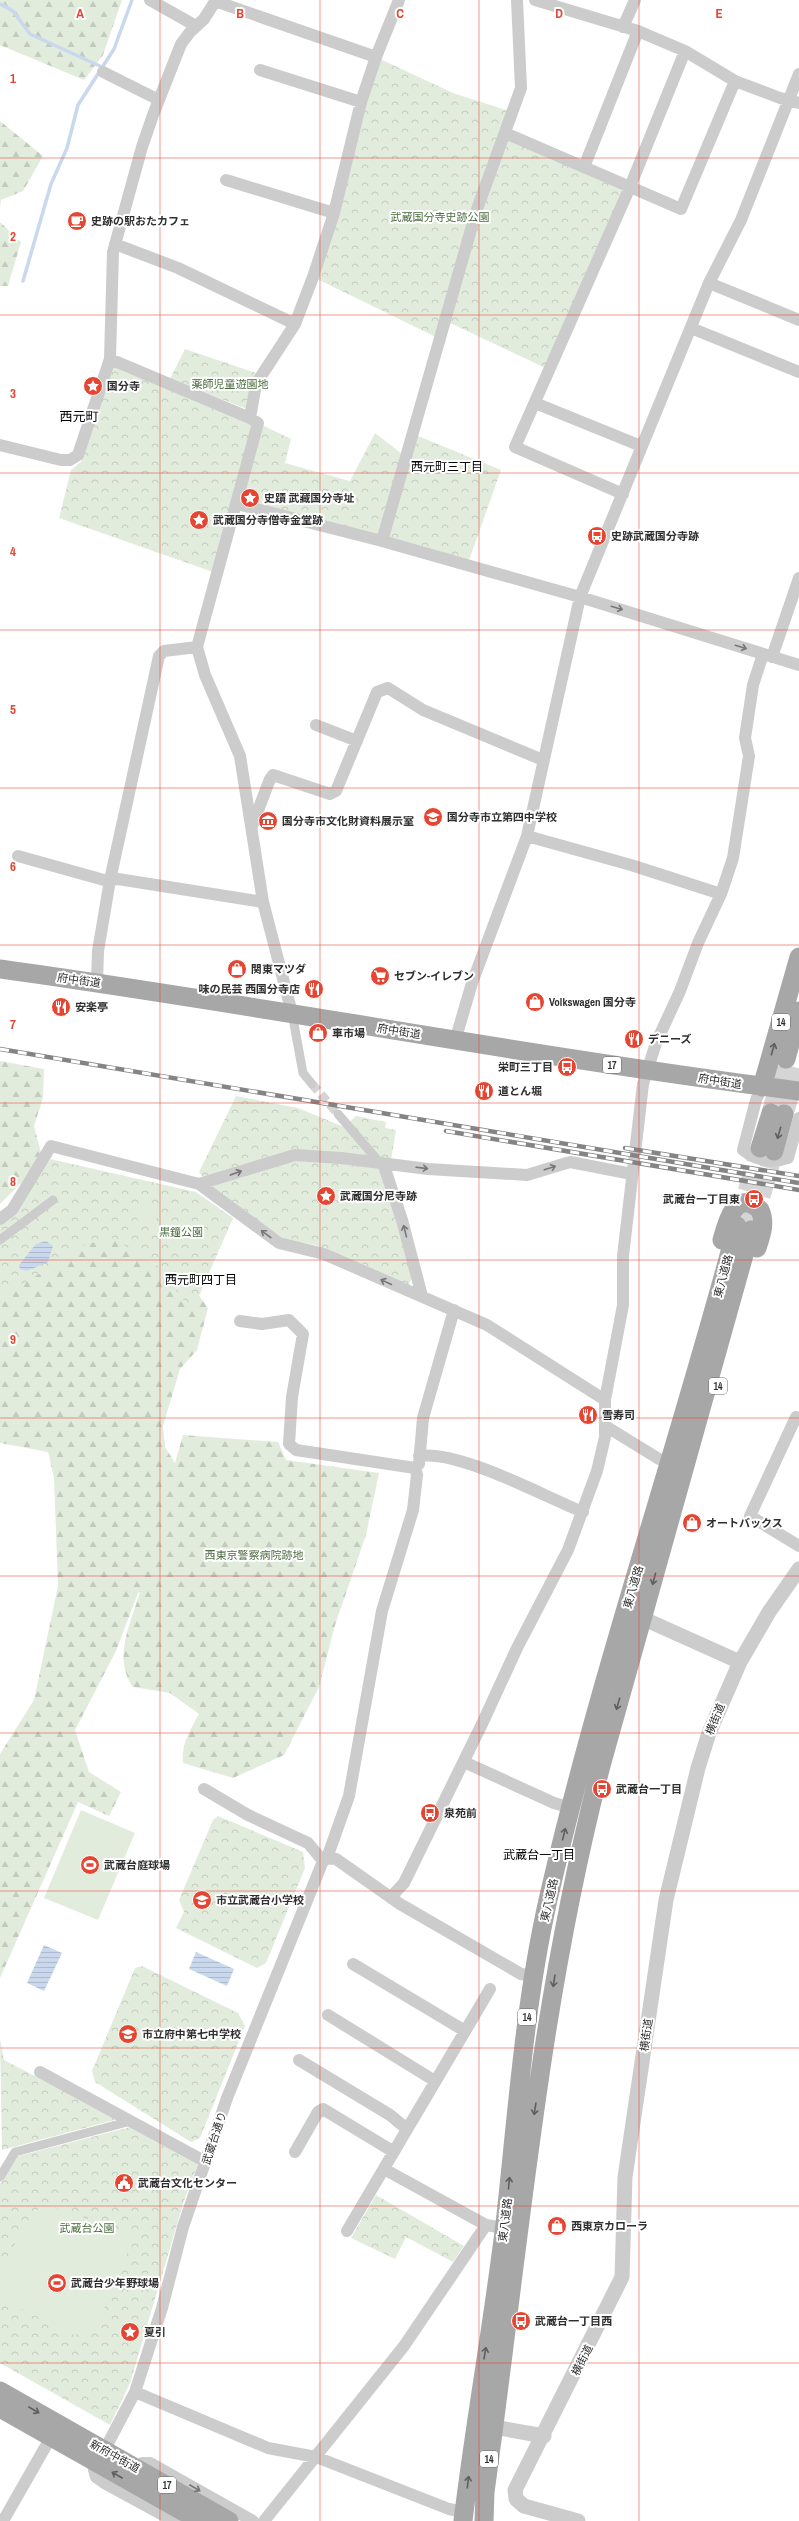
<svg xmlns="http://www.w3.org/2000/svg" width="799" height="2521" font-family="'Archivo Narrow','Noto Sans JP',sans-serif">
<defs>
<pattern id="forest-firs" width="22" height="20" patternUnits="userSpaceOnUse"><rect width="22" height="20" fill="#e2ecdd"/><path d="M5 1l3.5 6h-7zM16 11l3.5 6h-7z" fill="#c2cbbe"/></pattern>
<pattern id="park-crowns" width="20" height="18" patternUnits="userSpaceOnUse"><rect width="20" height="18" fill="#e2ecdd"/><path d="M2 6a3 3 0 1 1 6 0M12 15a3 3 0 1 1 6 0" fill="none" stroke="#c2cbbe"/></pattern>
<pattern id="water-rules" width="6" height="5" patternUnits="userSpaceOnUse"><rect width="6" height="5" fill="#c9d8ec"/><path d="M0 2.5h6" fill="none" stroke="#adbacb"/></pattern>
</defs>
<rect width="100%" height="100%" fill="#fff"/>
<!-- forest -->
<path fill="url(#forest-firs)" d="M0,0H122L103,55L84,80L0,45Z
M0,121L43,156L23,191L1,200L0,207Z
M0,222L21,242L8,286H0Z
M0,1061L44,1069L43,1098L34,1126L41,1153L23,1181L0,1204Z
M80,1210L196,1291L208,1308L197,1350L180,1369L163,1426L165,1447L175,1463L183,1435L278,1442L286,1460L379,1473L366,1535L335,1625L319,1687L284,1755L233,1778L183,1763C181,1743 190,1731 199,1714L170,1693L133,1687C112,1658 131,1623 140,1592L138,1593L116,1651L75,1730L89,1772L121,1792L109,1816L78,1802L0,1978V1754L34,1700L58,1586L54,1478L48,1452L0,1443V1284Z"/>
<!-- park -->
<path fill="url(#park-crowns)" d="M376,57L453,93L512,112L505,133L630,187L550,370L446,321L440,339L313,277Z
M185,349L256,373L250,388L247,409L170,379Z
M112,365L258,423L291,439L285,463L350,481L375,433L406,457L413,434L501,470L467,566L237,504L216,573L59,518L71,470L81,462L103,377Z
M236,1096L298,1108L344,1127L356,1116L386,1122L385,1128L396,1130L391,1160L378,1159L399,1223L412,1278L408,1286L315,1245L282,1239L212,1188L199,1172Z
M50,1159L196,1192L233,1218L200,1294L190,1308L157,1266L111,1237L69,1250L59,1263L0,1296V1225L16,1213Z
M218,1816L303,1852L305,1868L266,1963L257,1968L176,1928L184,1912L179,1900L213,1820Z
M142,1966L238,2013L245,2026L200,2138L191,2142L95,2082L92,2071L135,1968Z
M0,2039L4,2060L118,2119L2,2150Z
M130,2127L198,2164L184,2201L130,2383L110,2425L0,2363V2184L15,2157Z
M376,2195L464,2246L453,2262L406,2237L395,2259L351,2238Z"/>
<!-- garden -->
<path fill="#e2ecdd" d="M137 1216a10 10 0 1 1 20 0a10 10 0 1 1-20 0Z
M81,1810L135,1833L98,1920L44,1898Z
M44,2204L135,2235L95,2330L74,2335L0,2298V2268L35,2212Z"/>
<!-- water -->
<path fill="url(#water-rules)" d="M46,1241L53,1246L48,1262L27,1271L20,1269L19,1265L36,1244Z
M44,1945L62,1953L44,1991L27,1983Z
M196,1952L234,1969L227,1986L189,1969Z"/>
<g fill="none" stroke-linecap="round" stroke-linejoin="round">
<!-- stream -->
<path stroke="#c9d8ec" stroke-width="3.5" d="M0,4L13,11L30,34L102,67
M23,281L51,184L67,148L78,105L114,49L132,0"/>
<!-- pedestrian-tunnel -->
<path stroke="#d5d5d5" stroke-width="9" stroke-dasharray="9 4.5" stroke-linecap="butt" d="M312,1084L338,1114"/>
<!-- primary-tunnel -->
<path stroke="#d5d5d5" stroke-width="19" stroke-dasharray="19 10" stroke-linecap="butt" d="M771,1113L786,1059
M784,1114L799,1063
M739,1219L760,1148
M753,1224L774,1151"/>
<!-- pedestrian -->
<path stroke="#ccc" stroke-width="9" d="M292,1013L303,1073L312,1084
M338,1114L380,1163
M0,1240L53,1200
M0,2177L15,2152L131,2121"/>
<!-- minor -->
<path stroke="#ccc" stroke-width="12" d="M150,0L196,26
M535,0L638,31L685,51L735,81L780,98L799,103
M215,1L376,57
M623,27L635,0
M260,70L361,102
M103,72L159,100
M505,133L681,209L735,81
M584,167L638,31
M226,180L334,213
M115,244L178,268L295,324
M709,283L799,320
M691,328L799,372
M110,359L250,418L258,423L197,647L205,675L240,756L263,902L292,1013
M535,403L641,446
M250,418L256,384L295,324L313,277L334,213L361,102L376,57L399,0
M0,445L61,460H70L78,455L110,359L113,252L142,147L153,115L181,44L190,32L204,19L216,0
M623,494L515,447L630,187L685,51
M237,504L382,541L580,597L799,665
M382,541L476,212L521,88L517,0
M772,657L799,578
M316,725L357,741
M252,826L270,779L273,775L330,794L336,791L377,692L388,688L423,710L543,760
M527,836L631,865L721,894
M18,856L104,880L118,879L263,902
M97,983L98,951L110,880L159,656L164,651L197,647
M455,1041L472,983L527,836L580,597L709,283L741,220L799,74
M762,1087L756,1100L743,1150C756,1160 772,1164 788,1158L799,1118
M383,1163L402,1220L422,1296
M199,1184L295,1155L341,1158L428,1169L527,1175L570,1162L632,1174
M0,1219L12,1210L51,1146L199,1184L279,1243L324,1254L487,1325L605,1400
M240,1321L262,1324L289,1320L303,1334L292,1397L289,1444L296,1450L415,1468
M796,1417L750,1516L799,1546
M607,1427L659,1459
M419,1456C460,1450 543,1496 583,1512
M419,1464L423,1418L454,1310
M464,1762L554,1803L571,1808
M204,1789L248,1815L308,1843L323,1861
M327,1858L349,1796L382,1611L413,1510L417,1475L415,1468
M392,1896L404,1883L482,1724L517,1648L568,1550L597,1471L605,1437V1400L623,1305V1256L643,1084L656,1043L680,991L698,943L721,894L733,858L749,756L745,738L753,685L763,654
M353,1964L465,2031
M328,2015L435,2081
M299,2060L390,2115L407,2129
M40,2072L206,2162
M295,2152L318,2112L323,2109L394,2152
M384,2169L486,2225
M347,2231L490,1989
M135,2392L268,2448L316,2457L449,2509L464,2512
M137,2468L142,2463H150L253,2521
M3,2521L51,2437
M174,2521L106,2484L96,2477L94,2470L135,2392L162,2308L183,2227L227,2098L323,1861L326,1858L336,1859L400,1904L521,1974L534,1976
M264,2521L404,2346L486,2225L504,2228"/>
<!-- tertiary -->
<path stroke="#ccc" stroke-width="15" d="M633,1614L740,1662
M494,2427L544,2436
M578,2521L524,2506L516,2499L515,2490L622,2277L625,2177L666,1900L698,1768L709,1733L740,1662L769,1612L799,1569"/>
<!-- primary -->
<path stroke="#a7a7a7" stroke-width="19" d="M0,969C267,1006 532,1057 799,1091
M786,1059L799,1011
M762,1087L799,957
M760,1148L771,1113
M774,1151L784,1114
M722,1240C727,1222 735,1188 760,1210C766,1223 761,1236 757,1248
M0,2391L229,2521
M0,2408L200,2521
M463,2521C475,2422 493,2323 505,2224C517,2116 524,2007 548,1900C600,1673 677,1452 737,1226
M484,2521L485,2492C519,2248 539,2001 602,1762L751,1230"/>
<!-- rail casing -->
<g stroke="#848484" stroke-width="4.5">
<path id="rail" d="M0,1049L799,1183
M446,1131L799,1190
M625,1148L799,1176"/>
</g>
<!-- rail -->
<use href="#rail" stroke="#fff" stroke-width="3" stroke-dasharray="9" stroke-linecap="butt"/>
</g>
<!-- one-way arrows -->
<defs><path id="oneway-shaft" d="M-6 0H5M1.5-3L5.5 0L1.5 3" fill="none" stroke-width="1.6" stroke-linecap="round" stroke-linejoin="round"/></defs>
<g stroke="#767676">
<use href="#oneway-shaft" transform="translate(617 608) rotate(17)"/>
<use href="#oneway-shaft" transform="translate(741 647) rotate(17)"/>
<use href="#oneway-shaft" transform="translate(422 1168) rotate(7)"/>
<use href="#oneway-shaft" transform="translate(550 1168) rotate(-18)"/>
<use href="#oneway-shaft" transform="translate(236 1173) rotate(-20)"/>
<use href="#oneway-shaft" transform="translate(405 1231) rotate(-104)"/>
<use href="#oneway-shaft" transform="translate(266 1234) rotate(-144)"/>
<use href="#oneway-shaft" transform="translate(386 1282) rotate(-155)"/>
<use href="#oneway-shaft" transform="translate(195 2488) rotate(30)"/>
</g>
<g stroke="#5f5f5f">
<use href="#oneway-shaft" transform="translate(773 1049) rotate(-74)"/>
<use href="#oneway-shaft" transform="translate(779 1133) rotate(106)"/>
<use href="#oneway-shaft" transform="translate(654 1579) rotate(105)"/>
<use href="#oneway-shaft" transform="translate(618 1704) rotate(106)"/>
<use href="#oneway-shaft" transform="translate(564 1834) rotate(-76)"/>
<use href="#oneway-shaft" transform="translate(554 1981) rotate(99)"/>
<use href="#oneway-shaft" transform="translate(535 2109) rotate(99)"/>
<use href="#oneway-shaft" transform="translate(509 2183) rotate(-85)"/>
<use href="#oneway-shaft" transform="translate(485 2353) rotate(-80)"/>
<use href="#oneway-shaft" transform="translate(34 2410) rotate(30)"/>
<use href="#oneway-shaft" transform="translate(117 2475) rotate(-150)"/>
<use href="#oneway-shaft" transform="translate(468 2482) rotate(-83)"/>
</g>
<!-- grid -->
<path fill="none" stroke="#e44633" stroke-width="1" stroke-opacity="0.55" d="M160,0V2521M320,0V2521M479,0V2521M639,0V2521M0,158H799M0,315H799M0,473H799M0,630H799M0,788H799M0,945H799M0,1103H799M0,1260H799M0,1418H799M0,1576H799M0,1733H799M0,1891H799M0,2048H799M0,2206H799M0,2363H799"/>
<!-- icons -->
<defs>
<g id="cafe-disc" transform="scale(1)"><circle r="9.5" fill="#e44633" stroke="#fff"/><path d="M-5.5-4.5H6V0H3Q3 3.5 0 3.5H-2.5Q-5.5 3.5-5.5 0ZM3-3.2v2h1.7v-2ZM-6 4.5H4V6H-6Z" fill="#fff"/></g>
<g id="sight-disc" transform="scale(1)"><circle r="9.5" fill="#e44633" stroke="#fff"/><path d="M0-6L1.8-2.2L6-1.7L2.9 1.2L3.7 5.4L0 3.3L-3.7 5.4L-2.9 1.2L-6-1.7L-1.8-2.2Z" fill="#fff"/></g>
<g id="bus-disc" transform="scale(1)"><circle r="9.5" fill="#e44633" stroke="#fff"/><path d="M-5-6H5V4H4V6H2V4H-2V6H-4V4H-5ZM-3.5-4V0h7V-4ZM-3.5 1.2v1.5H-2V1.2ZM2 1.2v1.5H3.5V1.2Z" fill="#fff"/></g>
<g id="school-disc" transform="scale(1)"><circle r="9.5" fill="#e44633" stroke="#fff"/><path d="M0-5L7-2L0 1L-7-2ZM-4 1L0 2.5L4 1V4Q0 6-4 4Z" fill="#fff"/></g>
<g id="museum-disc" transform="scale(1)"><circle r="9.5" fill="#e44633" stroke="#fff"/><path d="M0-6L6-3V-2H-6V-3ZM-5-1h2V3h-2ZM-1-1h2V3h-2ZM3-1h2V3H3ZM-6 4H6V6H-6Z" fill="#fff"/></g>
<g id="shop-disc" transform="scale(1)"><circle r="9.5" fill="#e44633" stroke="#fff"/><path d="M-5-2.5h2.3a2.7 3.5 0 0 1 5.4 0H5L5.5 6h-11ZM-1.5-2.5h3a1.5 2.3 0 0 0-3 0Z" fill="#fff"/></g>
<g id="supermarket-disc" transform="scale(1)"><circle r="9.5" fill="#e44633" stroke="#fff"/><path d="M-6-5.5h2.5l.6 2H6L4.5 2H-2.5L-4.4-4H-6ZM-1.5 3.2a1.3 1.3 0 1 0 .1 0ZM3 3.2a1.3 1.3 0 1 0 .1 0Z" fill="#fff"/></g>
<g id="restaurant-disc" transform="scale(1)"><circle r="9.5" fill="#e44633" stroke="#fff"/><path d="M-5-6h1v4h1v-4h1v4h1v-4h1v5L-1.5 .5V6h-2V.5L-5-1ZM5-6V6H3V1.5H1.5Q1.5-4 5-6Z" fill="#fff"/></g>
<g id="stadium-disc" transform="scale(1)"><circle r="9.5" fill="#e44633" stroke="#fff"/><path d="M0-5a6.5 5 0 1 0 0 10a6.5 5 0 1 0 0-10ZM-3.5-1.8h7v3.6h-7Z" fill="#fff"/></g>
<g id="civic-disc" transform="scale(1)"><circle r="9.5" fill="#e44633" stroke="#fff"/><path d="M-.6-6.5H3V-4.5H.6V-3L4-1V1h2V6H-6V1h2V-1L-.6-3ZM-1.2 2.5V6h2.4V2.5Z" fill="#fff"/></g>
</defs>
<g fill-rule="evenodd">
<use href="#cafe-disc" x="77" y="221"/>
<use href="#sight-disc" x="93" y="386"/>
<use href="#sight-disc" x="250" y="498"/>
<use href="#sight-disc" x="199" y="520"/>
<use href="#bus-disc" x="597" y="536"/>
<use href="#school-disc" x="433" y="817"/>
<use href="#museum-disc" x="268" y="821"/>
<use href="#shop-disc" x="237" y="969"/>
<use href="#supermarket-disc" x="380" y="976"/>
<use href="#restaurant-disc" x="314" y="989"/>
<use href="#shop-disc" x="535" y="1002"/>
<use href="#restaurant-disc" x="61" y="1007"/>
<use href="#shop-disc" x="318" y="1033"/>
<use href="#restaurant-disc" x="634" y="1039"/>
<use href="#bus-disc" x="567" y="1067"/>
<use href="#restaurant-disc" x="484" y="1091"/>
<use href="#sight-disc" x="326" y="1196"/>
<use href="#bus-disc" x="754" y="1199"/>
<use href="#restaurant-disc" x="588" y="1415"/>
<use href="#shop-disc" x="692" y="1523"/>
<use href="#bus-disc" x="602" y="1789"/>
<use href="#bus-disc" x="430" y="1813"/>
<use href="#stadium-disc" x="90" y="1865"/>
<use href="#school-disc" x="202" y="1900"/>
<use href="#school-disc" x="128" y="2034"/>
<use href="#civic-disc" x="124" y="2183"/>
<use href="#shop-disc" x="557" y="2226"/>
<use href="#stadium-disc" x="57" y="2283"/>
<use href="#bus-disc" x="521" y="2321"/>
<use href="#sight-disc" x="130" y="2332"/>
</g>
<g text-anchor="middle" stroke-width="4" stroke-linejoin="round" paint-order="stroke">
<!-- shield labels -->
<g fill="#fff" stroke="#6d6d6d" stroke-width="1">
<rect x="772" y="1014" width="18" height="16" rx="3"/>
<rect x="603" y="1057" width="18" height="16" rx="3"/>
<rect x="709" y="1378" width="18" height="16" rx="3"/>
<rect x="518" y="2009" width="18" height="16" rx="3"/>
<rect x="480" y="2451" width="18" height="16" rx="3"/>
<rect x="158" y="2477" width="18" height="16" rx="3"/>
</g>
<g font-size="10" font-weight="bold" fill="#2f2f2f">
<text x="781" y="1026">14</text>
<text x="612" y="1069">17</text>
<text x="718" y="1390">14</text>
<text x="527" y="2021">14</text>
<text x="489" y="2463">14</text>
<text x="167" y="2489">17</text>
</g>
<!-- park labels -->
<g font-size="11" fill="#4a6b3d" stroke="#fff">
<text x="440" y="221">武蔵国分寺史跡公園</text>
<text x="230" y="388">薬師児童遊園地</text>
<text x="181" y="1236">黒鐘公園</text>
<text x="254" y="1559">西東京警察病院跡地</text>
<text x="87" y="2232">武蔵台公園</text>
</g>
<!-- poi labels -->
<g font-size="11" font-weight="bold" fill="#2f2f2f" stroke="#fff" text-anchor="start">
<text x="91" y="225">史跡の駅おたカフェ</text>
<text x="107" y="390">国分寺</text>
<text x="264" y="502">史蹟 武藏国分寺址</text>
<text x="213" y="524">武蔵国分寺僧寺金堂跡</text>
<text x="611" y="540">史跡武蔵国分寺跡</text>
<text x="447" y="821">国分寺市立第四中学校</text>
<text x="282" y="825">国分寺市文化財資料展示室</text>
<text x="251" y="973">関東マツダ</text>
<text x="394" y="980">セブン-イレブン</text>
<text x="300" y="993" text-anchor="end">味の民芸 西国分寺店</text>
<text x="549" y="1006">Volkswagen 国分寺</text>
<text x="75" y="1011">安楽亭</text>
<text x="332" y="1037">車市場</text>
<text x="648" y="1043">デニーズ</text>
<text x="553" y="1071" text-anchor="end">栄町三丁目</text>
<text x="498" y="1095">道とん堀</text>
<text x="340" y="1200">武蔵国分尼寺跡</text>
<text x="740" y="1203" text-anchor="end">武蔵台一丁目東</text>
<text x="602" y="1419">雪寿司</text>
<text x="706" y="1527">オートバックス</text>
<text x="616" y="1793">武蔵台一丁目</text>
<text x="444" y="1817">泉苑前</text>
<text x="104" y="1869">武蔵台庭球場</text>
<text x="216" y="1904">市立武蔵台小学校</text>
<text x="142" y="2038">市立府中第七中学校</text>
<text x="138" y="2187">武蔵台文化センター</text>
<text x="571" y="2230">西東京カローラ</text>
<text x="71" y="2287">武蔵台少年野球場</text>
<text x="535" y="2325">武蔵台一丁目西</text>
<text x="144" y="2336">夏引</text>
</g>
<!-- street labels -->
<g font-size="11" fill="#2f2f2f" stroke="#fff">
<text transform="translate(79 980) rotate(8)" y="4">府中街道</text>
<text transform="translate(399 1031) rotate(9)" y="4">府中街道</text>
<text transform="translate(720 1081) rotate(9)" y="4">府中街道</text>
<text transform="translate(723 1276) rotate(-75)" y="4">東八道路</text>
<text transform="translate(633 1587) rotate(-74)" y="4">東八道路</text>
<text transform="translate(715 1719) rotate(-68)" y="4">横街道</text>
<text transform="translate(549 1900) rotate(-77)" y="4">東八道路</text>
<text transform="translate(646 2035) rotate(-82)" y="4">横街道</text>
<text transform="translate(214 2138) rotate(-72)" y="4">武蔵台通り</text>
<text transform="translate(505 2220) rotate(-83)" y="4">東八道路</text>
<text transform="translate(582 2360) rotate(-63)" y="4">横街道</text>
<text transform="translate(115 2456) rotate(29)" y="4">新府中街道</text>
</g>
<!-- neighbourhood labels -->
<g font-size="12" fill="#000" stroke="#fff">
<text x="447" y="471">西元町三丁目</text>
<text x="201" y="1284">西元町四丁目</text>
<text x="539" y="1859">武蔵台一丁目</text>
</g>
<!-- quarter labels -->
<g font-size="13" fill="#000" stroke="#fff">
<text x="79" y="421">西元町</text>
</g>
</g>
<g font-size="13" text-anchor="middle" font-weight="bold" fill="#e44633" stroke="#fff" stroke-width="4" stroke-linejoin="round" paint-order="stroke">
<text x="80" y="18">A</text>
<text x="240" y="18">B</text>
<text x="400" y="18">C</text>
<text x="559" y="18">D</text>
<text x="719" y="18">E</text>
<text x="13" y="83">1</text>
<text x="13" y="241">2</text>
<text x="13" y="398">3</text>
<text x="13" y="556">4</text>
<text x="13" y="714">5</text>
<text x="13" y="871">6</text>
<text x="13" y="1029">7</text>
<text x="13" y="1186">8</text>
<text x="13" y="1344">9</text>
</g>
</svg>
